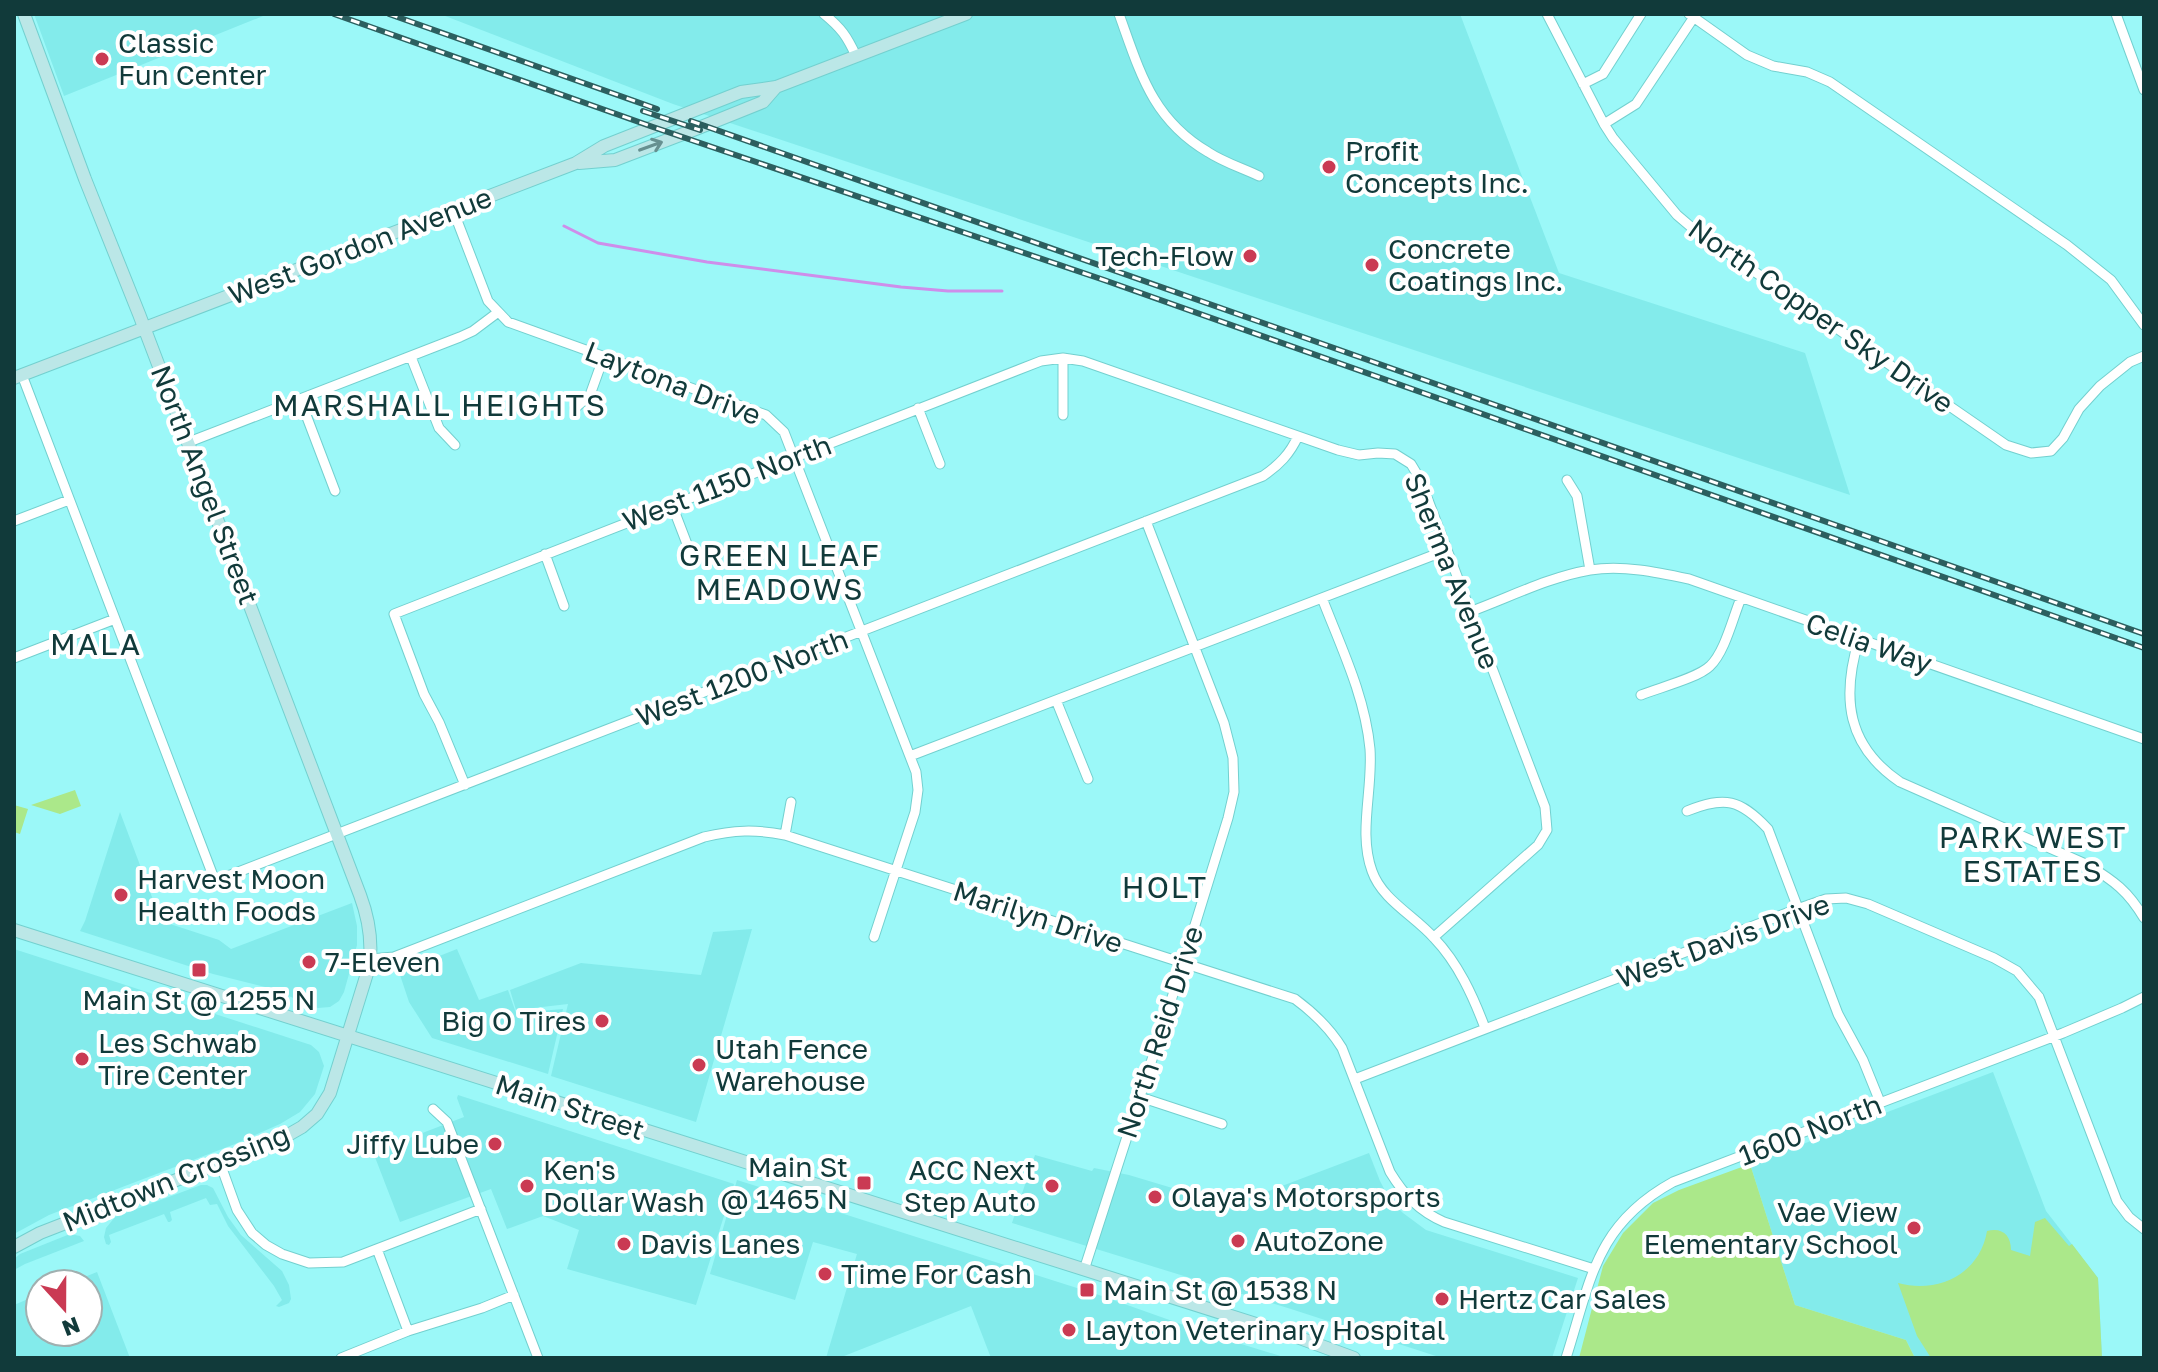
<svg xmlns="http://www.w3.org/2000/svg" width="2158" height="1372" font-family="'Golos Text',sans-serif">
<rect width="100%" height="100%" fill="#9bf8f8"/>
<!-- built -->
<path fill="#83ebeb" d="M34,14H268L64,96Z
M440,14H1460L1559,273L1805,353L1850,495L673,104Z
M120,812L161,921L219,940L231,949L352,903L357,926V945L344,992L339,1001L330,1007L318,1008L269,988L213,974L80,931L85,921Z
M752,929L696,1122L551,1076L568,1004L516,1010L510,990L581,963L701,975L713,932Z
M14,949L311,1045L319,1052L324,1066L315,1094L300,1112L280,1124L235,1144L49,1215L14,1234Z
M457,949L479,1000L508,990L516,1013L563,1009L548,1074L432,1038L409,1002L399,972Z
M1993,1072L2046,1211L2098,1278L2102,1358H1915L1906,1340L1795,1305L1750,1164Z
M458,1095L734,1184L696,1305L567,1269L579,1230L543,1216L507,1229L491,1189L400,1222L373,1152L464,1117L457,1098Z
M1369,1153L1380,1181L1390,1200L1403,1213L1426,1230L1578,1278L1552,1358H1442L1291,1309L1012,1223L1035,1155L1092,1171L1094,1168L1129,1175L1189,1193L1245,1200Z
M737,1180L1099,1295L1209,1334L1287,1358H991L971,1306L839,1358H826L857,1254L813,1242L795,1300L710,1274Z
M201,1185H207L213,1188L228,1217L241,1235L282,1271L289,1285L291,1299L289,1303L279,1307L276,1306L282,1300L274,1286L228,1226L217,1204L210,1205L206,1198L170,1212L172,1220L170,1222H168L164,1214L109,1235L111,1242L109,1245L106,1244L104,1237L106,1228L115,1217Z
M70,1234L80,1236L84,1241L25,1264L14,1270V1259L20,1254Z
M97,1272L130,1358H14V1305L40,1294V1332H88V1284H67Z"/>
<!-- green -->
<path fill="#abe88a" d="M75,790L81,806L60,814L31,805Z
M14,805L28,809L20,834L14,832Z
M1750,1164L1795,1305L1906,1340L1915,1358H1579L1603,1266L1623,1233L1653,1203L1679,1190Z
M2045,1218L2069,1246L2072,1244L2098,1278L2102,1358H1931L1917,1336L1898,1283C1938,1294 1980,1274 1987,1231C2002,1227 2011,1235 2011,1250L2030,1256L2035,1222Z"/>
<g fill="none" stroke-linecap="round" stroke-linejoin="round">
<!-- stream -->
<path stroke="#ce8eea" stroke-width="3" d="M564,226L598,243L707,262L901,287L948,291H1002"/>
<!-- street casing -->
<g stroke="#73d0cf" stroke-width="11">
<path id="street" d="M824,14C841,28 847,36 856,56
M1119,14C1140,72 1152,119 1208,152C1223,162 1242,168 1259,176
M1547,14L1604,124L1613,138L1677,215L1697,232L2006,445L2031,453L2051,451L2063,438L2079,409L2100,386L2130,362L2144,356
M1689,14L1747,55L1773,66L1807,72L1830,82L2067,245L2111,280L2144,325
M2116,14L2144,90
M1583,84L1603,74L1641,14
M1604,124L1636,104L1694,17
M453,210L488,301L508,322L766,415L784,432L916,772L918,790L915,812L874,937
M411,357L439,428L455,445
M1063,358V415
M22,375L215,881L1263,476C1279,465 1290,454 1298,436
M300,399L335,491
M575,408L590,395L604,356
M918,408L940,464
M189,442L460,337L473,331L497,313
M1567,480L1577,496L1590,570
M672,505L692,557
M14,521L69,500
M545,554L564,606
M1322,598C1341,647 1365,696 1370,749C1373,790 1358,833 1372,871C1382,900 1415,916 1434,938C1458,963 1473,996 1485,1028
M1472,611C1510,597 1549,577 1590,570C1623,565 1656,572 1689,579L2144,739
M1859,639C1841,698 1847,746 1900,782L2088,865C2114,881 2128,891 2144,918
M14,658L115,619
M1641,695C1658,688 1698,678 1710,666C1725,652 1733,617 1741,598
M1056,700L1088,779
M910,756L1447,550
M465,785L439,722L424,694L394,614L1041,361L1063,358L1083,361L1338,450L1359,455L1378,453L1395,454L1411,464L1420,479L1545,807L1547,830L1538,845L1434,937
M1687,811C1725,796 1740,799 1768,829L1838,1014L1863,1060L1880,1102
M785,835L791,802
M370,959L394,957L704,837C734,830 755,829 785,835L1295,999C1314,1013 1329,1027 1342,1048L1390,1172C1404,1195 1419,1211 1444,1222L1594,1269
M1355,1079L1800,908L1826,899L1846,898L1868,904L1994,958L2017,971L2039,997L2117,1201L2129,1217L2144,1229
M1140,1097L1222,1124
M433,1109L447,1122L538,1358
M220,1163L237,1210L252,1233L266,1245L282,1254L309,1263L343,1262L481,1209
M377,1249L408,1331
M1084,1270L1187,951L1228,818L1234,792L1233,758L1224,723L1146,521
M341,1358L408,1331L482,1308L514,1295
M1566,1358C1591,1280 1595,1225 1673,1182L2063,1033L2122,1008L2144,997"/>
</g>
<!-- secondary casing -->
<g stroke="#73d0cf" stroke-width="14">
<path id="secondary" d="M579,163L615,160L696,129L763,102L776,87
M14,378L576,163L604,146L741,92L776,87L966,14
M14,930L1297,1337L1354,1358
M14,1247L40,1233L251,1151L288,1135L302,1127L317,1114L330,1093L369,967C373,941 369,919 360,895L139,314L85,179L24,14"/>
</g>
<!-- street -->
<use href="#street" stroke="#fff" stroke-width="9"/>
<!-- secondary -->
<use href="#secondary" stroke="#bbe7e7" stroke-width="12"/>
<!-- rail casing -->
<g stroke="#2c5f5f" stroke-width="6">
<path id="rail" d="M334,14L653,127L1104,280L2144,648
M389,14L657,109
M643,111L700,130
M691,121L2144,634"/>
</g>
<!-- rail -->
<use href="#rail" stroke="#fff" stroke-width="3" stroke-dasharray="9" stroke-linecap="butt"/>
</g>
<!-- one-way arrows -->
<defs><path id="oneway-shaft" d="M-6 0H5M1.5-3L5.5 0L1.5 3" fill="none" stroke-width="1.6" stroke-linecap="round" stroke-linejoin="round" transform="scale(2)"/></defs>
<use stroke="#669090" href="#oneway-shaft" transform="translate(651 146) rotate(-20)"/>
<!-- markers -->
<g fill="#ca3a53" stroke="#fff" stroke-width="3">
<circle cx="102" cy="59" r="8"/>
<circle cx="1329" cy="167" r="8"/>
<circle cx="1250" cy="256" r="8"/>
<circle cx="1372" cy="265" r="8"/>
<circle cx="121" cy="895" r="8"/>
<circle cx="309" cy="962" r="8"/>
<rect x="191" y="962" width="16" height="16" rx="4"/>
<circle cx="602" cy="1021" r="8"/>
<circle cx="82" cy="1059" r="8"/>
<circle cx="699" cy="1065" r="8"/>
<circle cx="495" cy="1144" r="8"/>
<rect x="856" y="1175" width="16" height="16" rx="4"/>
<circle cx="527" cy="1186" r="8"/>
<circle cx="1052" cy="1186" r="8"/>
<circle cx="1155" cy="1197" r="8"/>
<circle cx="1914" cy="1228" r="8"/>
<circle cx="1238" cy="1241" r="8"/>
<circle cx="624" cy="1244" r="8"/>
<circle cx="825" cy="1274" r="8"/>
<rect x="1079" y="1282" width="16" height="16" rx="4"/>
<circle cx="1442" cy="1299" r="8"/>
<circle cx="1069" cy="1330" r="8"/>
</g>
<g text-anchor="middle" stroke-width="8" stroke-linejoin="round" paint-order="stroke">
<!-- poi labels -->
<g font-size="28" fill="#113a3a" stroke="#fff" text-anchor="start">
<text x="118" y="53">Classic<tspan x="118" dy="32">Fun Center</tspan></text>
<text x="1345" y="161">Profit<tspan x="1345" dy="32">Concepts Inc.</tspan></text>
<text x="1388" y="259">Concrete<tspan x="1388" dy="32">Coatings Inc.</tspan></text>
<text x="1234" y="266" text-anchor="end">Tech-Flow</text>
<text x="137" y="889">Harvest Moon<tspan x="137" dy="32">Health Foods</tspan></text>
<text x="325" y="972">7-Eleven</text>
<text x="199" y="1010" text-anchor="middle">Main St @ 1255 N</text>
<text x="586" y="1031" text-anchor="end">Big O Tires</text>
<text x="98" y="1053">Les Schwab<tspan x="98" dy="32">Tire Center</tspan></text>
<text x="715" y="1059">Utah Fence<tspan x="715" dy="32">Warehouse</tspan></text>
<text x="479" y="1154" text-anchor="end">Jiffy Lube</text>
<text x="848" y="1177" text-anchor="end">Main St<tspan x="848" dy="32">@ 1465 N</tspan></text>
<text x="543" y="1180">Ken's<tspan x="543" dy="32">Dollar Wash</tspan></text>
<text x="1036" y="1180" text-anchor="end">ACC Next<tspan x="1036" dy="32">Step Auto</tspan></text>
<text x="1171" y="1207">Olaya's Motorsports</text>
<text x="1898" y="1222" text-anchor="end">Vae View<tspan x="1898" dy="32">Elementary School</tspan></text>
<text x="1254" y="1251">AutoZone</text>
<text x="640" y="1254">Davis Lanes</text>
<text x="841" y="1284">Time For Cash</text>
<text x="1103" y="1300">Main St @ 1538 N</text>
<text x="1458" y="1309">Hertz Car Sales</text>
<text x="1085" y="1340">Layton Veterinary Hospital</text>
</g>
<!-- street labels -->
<g font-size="28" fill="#113a3a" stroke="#fff">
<text transform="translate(360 246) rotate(-21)" y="10">West Gordon Avenue</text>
<text transform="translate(1821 316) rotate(35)" y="10">North Copper Sky Drive</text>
<text transform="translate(673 383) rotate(21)" y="10">Laytona Drive</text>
<text transform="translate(727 483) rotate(-21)" y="10">West 1150 North</text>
<text transform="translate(205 485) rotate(69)" y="10">North Angel Street</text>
<text transform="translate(1452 571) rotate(68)" y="10">Sherma Avenue</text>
<text transform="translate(1869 643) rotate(19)" y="10">Celia Way</text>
<text transform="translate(742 678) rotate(-21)" y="10">West 1200 North</text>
<text transform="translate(1038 917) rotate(18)" y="10">Marilyn Drive</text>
<text transform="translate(1723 941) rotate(-20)" y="10">West Davis Drive</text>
<text transform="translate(1160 1032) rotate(-72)" y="10">North Reid Drive</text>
<text transform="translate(570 1107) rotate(18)" y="10">Main Street</text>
<text transform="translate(1810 1130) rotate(-21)" y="10">1600 North</text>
<text transform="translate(176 1178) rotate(-22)" y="10">Midtown Crossing</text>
</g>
<!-- neighbourhood labels -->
<g font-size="30" letter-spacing="2" fill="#113a3a" stroke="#fff">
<text x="440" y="416">MARSHALL HEIGHTS</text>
<text x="780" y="566">GREEN LEAF<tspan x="780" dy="34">MEADOWS</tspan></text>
<text x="96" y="655">MALA</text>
<text x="2033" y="848">PARK WEST<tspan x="2033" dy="34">ESTATES</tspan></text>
<text x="1165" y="898">HOLT</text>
</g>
</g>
<!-- border -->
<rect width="2158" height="1372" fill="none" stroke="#113a3a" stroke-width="32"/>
<!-- north arrow -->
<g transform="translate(64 1308) rotate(159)"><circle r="38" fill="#ffffff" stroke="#a0b0b0" stroke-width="2"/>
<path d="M0-6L14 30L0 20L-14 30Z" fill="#ca3a53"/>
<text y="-12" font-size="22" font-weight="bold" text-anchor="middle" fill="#113a3a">N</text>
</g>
</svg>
